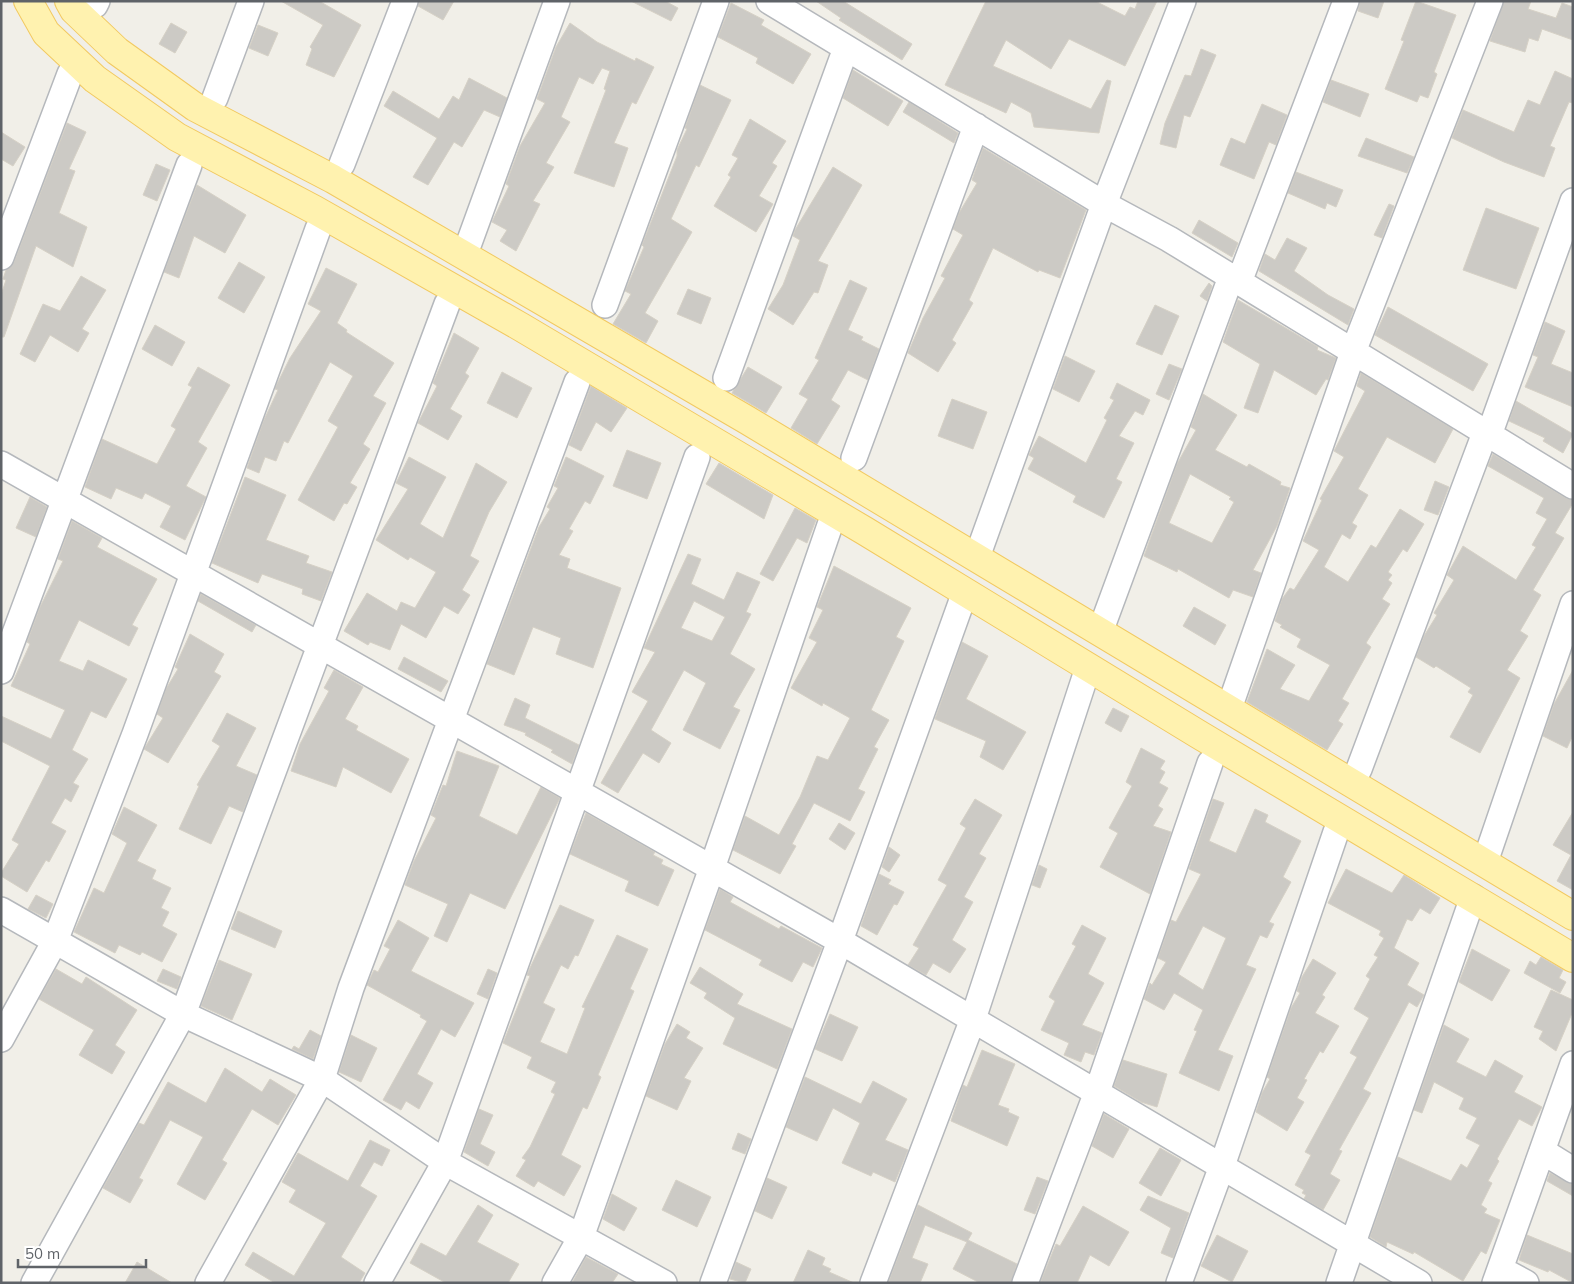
<svg xmlns="http://www.w3.org/2000/svg" width="1574" height="1284" font-family="Mulish,sans-serif">
<rect width="100%" height="100%" fill="#f1efe8"/>
<!-- building -->
<path fill="#cccac5" stroke="#d6d1c6" fill-rule="evenodd" d="M281,1H319L361,25L334,77L306,65L312,49L310,47L323,25Z
M419,1H454L443,20L418,6Z
M631,1H665L678,8L671,21Z
M816,1H843L912,44L902,60L839,20L841,18Z
M986,1H1095L1125,16L1130,7L1135,9L1138,1H1157L1125,66L1069,39L1051,69L1006,40L993,66L1091,109L1107,80L1111,81L1099,133L1034,127L1031,113L1011,102L1006,113L945,85Z
M1360,1H1384L1378,18L1358,11Z
M1416,1L1456,15L1434,72L1437,74L1428,98L1420,95L1417,102L1385,89L1404,41L1401,40Z
M1504,1H1531L1528,9L1556,18L1562,3L1573,7V40L1542,29L1538,41L1529,38L1525,52L1490,41Z
M731,3L764,20L761,25L811,54L793,84L756,63L758,58L718,37Z
M171,23L187,32L175,53L159,44Z
M570,23L597,42L635,61L636,58L654,67L636,104L632,102L614,143L628,148L614,187L574,173L606,90L604,89L610,71L602,68L593,84L579,77L561,117L570,122L546,163L554,167L533,201L540,204L516,251L500,241L507,230L492,222L509,186L506,184L520,146L545,103L537,99L556,47Z
M258,25L278,33L268,56L249,48Z
M1201,49L1216,55L1190,117L1184,115L1176,148L1160,144L1165,123L1185,75L1191,76Z
M853,70L903,101L888,126L843,98Z
M1555,71L1573,79V103L1569,102L1550,146L1555,148L1544,177L1504,162L1452,138L1463,110L1514,132L1528,100L1540,105Z
M469,78L507,98L500,117L484,110L462,147L454,142L428,185L413,177L437,138L384,106L393,91L439,119L453,96L459,100Z
M1331,80L1369,94L1360,117L1323,102Z
M700,85L731,100L699,167L696,165L671,219L692,232L645,313L658,321L646,343L613,324L631,294L625,291L644,247L642,245L677,156V150L687,129L685,128Z
M909,102L958,133L954,143L903,112Z
M1262,104L1287,115L1276,145L1269,142L1254,179L1220,165L1231,138L1245,144Z
M750,119L786,141L772,163L777,166L759,196L773,204L756,232L714,206L731,177L728,175L738,158L732,155Z
M67,123L86,132L69,169L75,171L59,213L87,227L73,267L36,246L4,337H1V295L6,280L3,279L6,270L14,262Z
M1,132L25,147L13,166L1,159Z
M1366,138L1414,157L1407,173L1358,156Z
M983,148L1086,210L1060,278L1039,270L1038,272L993,248L969,300L973,303L952,340L956,343L938,372L908,353L923,318L945,278L941,276L963,235L953,229L959,213L977,183L972,180Z
M156,164L170,170L157,201L143,195Z
M833,167L862,185L818,261L828,265L818,293L814,292L793,325L768,309L783,285L800,240L793,236L795,230Z
M1296,172L1343,190L1336,207L1327,203L1325,209L1288,193Z
M197,185L246,215L225,253L194,236L179,278L164,272Z
M1389,204L1394,206L1382,238L1374,235Z
M1486,208L1539,228L1516,289L1463,270Z
M1199,220L1238,243L1232,257L1192,233Z
M1287,238L1307,248L1294,271L1328,295L1354,309L1348,325L1259,271L1265,254L1275,260Z
M239,262L265,277L244,313L218,298Z
M326,268L357,284L337,323L347,330L346,332L394,363L373,396L386,403L363,444L370,449L350,483L357,487L347,504L344,503L334,521L298,500L338,427L328,421L353,376L330,362L288,443L284,441L276,461L265,457L259,473L247,468L263,422L278,390L275,389L276,386L290,358L321,311L308,304Z
M81,276L106,290L82,329L89,333L78,352L50,335L35,362L20,354L43,304L60,311Z
M850,280L867,288L848,330L863,337L861,340L879,349L868,380L848,370L831,400L840,406L817,444L791,428L808,399L799,394L819,360L815,358Z
M1209,283L1212,286L1207,301L1200,296Z
M688,289L711,298L701,324L677,314Z
M1238,300L1318,347L1317,350L1336,358L1328,380L1326,379L1316,395L1274,370L1258,413L1244,408L1260,364L1223,342Z
M1155,305L1179,316L1162,355L1136,344Z
M1388,307L1488,364L1473,391L1375,335Z
M1545,322L1565,331L1551,364L1573,373V407L1525,387L1538,357L1533,355Z
M155,325L185,342L172,366L142,349Z
M454,333L479,348L465,373L469,376L450,409L462,416L448,440L418,423L437,386L433,383Z
M1065,356L1095,371L1079,402L1053,389Z
M1169,364L1182,369L1169,400L1156,394Z
M198,367L230,385L198,442L207,448L186,486L206,497L185,540L160,527L171,506L145,493L142,499L116,488L111,499L85,487L102,439L157,464L176,429L171,426L192,387L188,385Z
M748,367L782,387L766,413L732,393Z
M502,372L532,388L517,418L487,403Z
M1361,373L1453,429L1435,463L1387,437L1358,489L1368,495L1352,523L1357,526L1350,539L1342,534L1324,567L1348,582L1371,545L1376,548L1400,509L1424,524L1407,552L1403,549L1388,572L1392,575L1388,580L1392,583L1382,599L1390,604L1366,643L1371,647L1342,699L1349,703L1338,721L1343,724L1327,750L1247,702L1267,649L1295,665L1280,689L1309,701L1330,665L1297,647L1301,639L1280,627L1282,625L1275,621L1282,599L1290,588L1294,590L1319,550L1303,541L1322,500L1320,499L1344,457L1334,451L1365,391L1357,386Z
M1117,383L1150,400L1143,415L1135,411L1119,436L1134,443L1116,479L1122,482L1104,518L1073,502L1076,496L1028,469L1034,458L1029,455L1039,436L1086,463L1107,420L1104,418L1114,400L1110,398Z
M591,386L627,408L611,432L596,422L581,451L569,445Z
M1203,394L1237,415L1215,450L1247,467L1249,464L1281,482L1280,485L1290,488L1277,526L1253,570L1261,573L1253,597L1233,590L1229,598L1178,569L1177,572L1144,556L1177,464L1196,430L1191,427ZM1190,474L1231,497L1229,499L1234,502L1212,543L1169,523Z
M952,399L987,412L973,449L938,436Z
M1516,401L1573,434L1563,453L1543,441L1545,438L1509,421Z
M627,450L661,463L647,499L613,486Z
M1493,454L1566,498L1573,500V503L1555,533L1564,538L1533,590L1541,595L1520,631L1528,636L1507,670L1520,678L1480,753L1450,737L1473,695L1468,692L1471,688L1436,666L1434,668L1416,657L1424,636L1437,615L1434,613L1454,580L1447,575L1463,546L1516,580L1536,547L1532,545L1547,519L1536,513L1544,498L1488,466Z
M409,457L446,477L420,524L443,538L476,463L507,482L489,512L470,556L479,561L462,590L470,595L458,614L444,606L426,638L401,624L390,650L370,642L368,645L344,631L367,593L397,611L401,602L415,608L436,572L410,557L408,560L376,540L408,489L396,483Z
M566,457L604,476L590,504L585,501L569,529L573,531L559,555L570,559L567,568L621,588L593,668L556,654L561,638L533,627L514,675L487,664L539,527L550,509L547,507L558,488L554,486Z
M719,463L773,495L764,519L706,484Z
M245,477L286,495L266,540L309,556L306,563L332,572L321,601L302,594L303,589L262,574L258,583L212,563Z
M1435,481L1449,487L1438,515L1424,510Z
M30,497L47,507L36,537L16,528Z
M795,508L816,520L807,543L797,538L773,581L760,574Z
M72,521L102,538L97,547L157,579L132,625L138,628L129,646L79,620L59,661L83,671L88,660L127,679L106,718L91,711L72,750L88,759L73,783L79,786L71,802L65,798L51,823L66,831L49,862L46,860L27,892L1,876V873L19,844L12,840L50,766L1,741V716L51,739L65,710L11,686L30,644L27,642L40,607L63,561L58,559Z
M688,554L701,559L691,584L724,600L737,572L760,582L746,612L751,614L730,654L755,669L733,707L740,710L720,749L683,730L706,683L684,670L651,730L671,743L659,763L643,753L618,793L601,783L648,701L632,692L655,652L644,648ZM694,601L725,617L712,641L681,628Z
M834,566L911,608L896,637L904,641L871,710L889,720L874,747L878,749L858,789L865,792L850,821L814,803L792,844L796,846L780,874L733,850L745,816L779,835L800,797L817,756L828,760L850,718L823,703L822,706L791,688L817,642L809,638L823,610L817,607Z
M201,594L256,625L252,632L198,601Z
M1194,607L1226,625L1215,645L1183,626Z
M190,634L224,654L214,672L221,676L168,763L144,749L163,718L157,714L166,689L178,669L175,667Z
M962,642L988,656L966,699L1026,732L1003,770L980,757L986,741L935,719Z
M404,657L448,681L441,692L398,669Z
M334,670L363,687L345,719L358,726L356,730L409,759L391,793L343,767L336,787L291,771L300,744L329,691L324,688Z
M1573,670V735L1567,748L1543,736L1554,704Z
M515,698L530,705L525,718L579,745L572,764L551,752L553,750L525,735L526,733L504,725Z
M1113,708L1129,716L1121,732L1105,723Z
M227,713L256,728L236,766L257,775L243,812L229,806L211,844L179,829L199,786L197,785L220,746L212,741Z
M1141,748L1165,761L1160,769L1165,772L1159,783L1168,788L1158,806L1163,809L1153,826L1171,832L1150,894L1100,867L1118,833L1109,828L1132,786L1126,782Z
M457,751L499,766L479,816L517,835L541,787L560,798L505,909L470,893L447,942L434,936L448,904L405,885L414,861L436,818L431,815L443,785L446,786Z
M975,799L1002,815L979,854L986,858L964,897L973,902L952,940L966,949L950,973L933,963L926,975L908,965L919,948L913,945L947,885L938,880L966,828L960,824Z
M1213,799L1224,803L1209,841L1236,853L1255,809L1268,815L1265,822L1301,841L1283,877L1291,882L1269,922L1274,924L1267,938L1260,935L1246,965L1256,969L1218,1050L1233,1056L1219,1091L1179,1073L1197,1031L1194,1030L1203,1010L1174,993L1164,1010L1144,999L1150,983L1152,985L1166,962L1158,958L1171,920L1176,922L1201,874L1189,869ZM1203,926L1226,938L1203,990L1178,974Z
M124,807L157,825L137,861L156,870L152,879L171,888L161,908L169,912L162,926L177,934L162,962L142,952L140,955L119,945L115,953L74,932L94,888L104,893L127,843L112,834Z
M1573,812V890L1557,881L1571,855L1553,845Z
M586,813L655,852L653,855L663,860L661,864L674,870L658,906L625,891L629,881L570,854Z
M839,823L855,833L845,850L829,839Z
M889,847L900,855L889,872L882,867Z
M1039,865L1047,869L1040,888L1032,885Z
M1346,869L1392,893L1404,875L1440,898L1430,914L1420,908L1412,921L1407,919L1394,948L1419,963L1407,985L1424,995L1417,1007L1409,1002L1363,1089L1371,1093L1339,1150L1342,1151L1330,1174L1340,1180L1323,1210L1304,1199L1306,1195L1302,1193L1304,1190L1295,1185L1311,1155L1305,1152L1357,1057L1350,1053L1369,1018L1354,1009L1370,979L1366,976L1378,957L1374,955L1384,938L1379,935L1381,931L1328,903Z
M879,874L891,880L888,884L904,892L897,905L894,904L877,935L861,926Z
M720,889L733,897L730,902L779,929L781,926L822,948L813,967L803,962L792,982L759,965L762,960L705,930Z
M36,895L53,904L46,918L28,909Z
M560,905L594,920L578,956L575,955L568,969L561,965L543,1003L555,1009L540,1042L567,1054L585,1008L582,1007L617,935L648,949L630,989L634,991L598,1075L601,1077L587,1109L583,1107L561,1155L581,1166L564,1196L538,1181L534,1187L516,1176L526,1160L522,1158L530,1147L555,1094L551,1092L556,1082L527,1068L532,1057L503,1043L530,976L527,975L529,970Z
M238,911L282,931L275,948L231,929Z
M398,920L429,938L411,971L474,1003L455,1037L441,1029L417,1074L433,1083L419,1109L406,1101L401,1110L383,1100L427,1021L420,1017L421,1015L367,985L374,970L378,972L390,949L384,946Z
M1082,925L1106,938L1088,974L1104,983L1082,1025L1102,1033L1094,1055L1085,1052L1081,1062L1064,1055L1069,1043L1041,1030L1055,1001L1049,997L1076,946L1072,944Z
M1472,949L1510,970L1492,1001L1459,982Z
M1541,957L1563,970L1559,978L1566,982L1560,993L1524,973L1530,961L1536,965Z
M1313,959L1336,973L1322,995L1325,997L1315,1013L1339,1026L1323,1053L1320,1051L1304,1079L1307,1080L1297,1098L1304,1102L1287,1131L1256,1112L1262,1093L1270,1079L1267,1077L1291,1008L1300,993L1297,991L1302,977Z
M219,960L252,974L232,1020L201,1006Z
M700,967L743,994L737,1004L792,1029L777,1069L723,1044L735,1018L704,998L707,993L690,983Z
M56,969L82,984L86,977L137,1010L115,1045L125,1052L112,1074L79,1055L94,1030L39,999Z
M163,969L181,977L177,989L157,981Z
M488,969L497,973L488,999L477,994Z
M1551,990L1573,1000V1011L1556,1051L1539,1039L1543,1031L1534,1027Z
M830,1014L858,1027L842,1061L815,1049Z
M677,1024L690,1032L686,1038L703,1048L684,1078L691,1081L677,1110L646,1096L665,1044Z
M1444,1025L1469,1039L1456,1062L1486,1077L1495,1060L1523,1076L1514,1092L1542,1107L1532,1126L1519,1119L1497,1159L1499,1161L1488,1181L1492,1183L1481,1205L1487,1209L1484,1213L1500,1220L1486,1254L1481,1251L1463,1281L1414,1252L1413,1254L1387,1242L1386,1247L1370,1237L1398,1157L1451,1181L1461,1164L1467,1168L1480,1145L1466,1138L1477,1118L1459,1109L1464,1098L1434,1082L1422,1113L1414,1110Z
M310,1030L321,1036L313,1059L292,1049L294,1046L299,1049Z
M351,1035L377,1048L361,1082L339,1072Z
M982,1050L1015,1064L998,1105L1009,1109L1008,1112L1019,1117L1007,1146L951,1121L963,1085L967,1087Z
M1123,1060L1167,1074L1157,1107L1141,1102L1114,1086Z
M225,1068L262,1092L270,1079L296,1095L278,1125L252,1109L222,1160L227,1163L205,1200L177,1184L203,1137L170,1120L139,1178L143,1180L130,1203L103,1188L139,1123L144,1125L168,1082L206,1103Z
M805,1077L861,1104L873,1081L907,1099L885,1140L908,1150L895,1182L873,1172L871,1176L842,1163L860,1123L833,1108L817,1141L786,1127Z
M479,1109L493,1115L480,1144L495,1152L488,1166L464,1152Z
M1104,1114L1129,1129L1113,1158L1092,1146Z
M738,1133L751,1139L745,1154L732,1149Z
M370,1140L390,1150L382,1166L374,1162L360,1186L377,1196L341,1257L365,1273L359,1283H275L245,1265L253,1252L294,1276L326,1223L289,1202L296,1190L282,1182L298,1153L348,1181Z
M1160,1148L1181,1160L1161,1196L1139,1183Z
M1550,1173L1573,1184V1196L1547,1181Z
M1037,1177L1048,1181L1035,1214L1024,1210Z
M767,1178L787,1187L772,1219L755,1211Z
M676,1180L711,1197L697,1227L662,1210Z
M612,1194L637,1208L624,1231L603,1219Z
M1148,1196L1189,1213L1173,1258L1161,1253L1171,1228L1140,1210Z
M478,1205L493,1215L477,1242L519,1264L508,1283H446L410,1263L421,1243L446,1256Z
M918,1205L972,1233L968,1240L1017,1264L1011,1283H980L953,1269L967,1242L925,1225L912,1258L928,1264L920,1283H888Z
M1083,1206L1129,1232L1109,1266L1090,1255L1077,1283H1040L1056,1244L1060,1246Z
M1217,1235L1248,1251L1232,1282L1201,1266Z
M1527,1235L1573,1254V1283L1549,1270L1548,1272L1519,1260Z
M808,1250L825,1258L822,1265L831,1269L829,1272L854,1283H793Z
M586,1257L618,1274L612,1283H572Z
M137,1262L172,1283H125Z
M736,1262L751,1269L745,1283L730,1279Z"/>
<g fill="none" stroke-linecap="round" stroke-linejoin="round">
<!-- minor casing -->
<g stroke="#b5b8bc" stroke-width="28">
<path id="minor" d="M769,1L1104,204L1169,239L1573,486
M95,5L97,1
M215,98L251,1
M342,164L405,1
M469,243L557,1
M1,257L70,74
M1239,282L1346,1
M605,305L716,1
M726,378L846,48
M1489,435L1573,201
M854,458L976,126
M1,464L840,941L1419,1283
M977,557L1104,204L1183,1
M1103,624L1231,277
M1,671L189,165
M1232,700L1353,352L1490,1
M1359,769L1485,433
M1485,862L1573,604
M1,910L183,1014L322,1079L445,1162L664,1283
M1,1039L55,941L135,734L318,229
M1542,1151L1573,1170
M1500,1269L1526,1283
M34,1283L183,1014L447,304
M208,1283L322,1079L351,988L577,382
M377,1283L445,1162L697,457
M555,1283L581,1237L712,868L830,525
M713,1283L840,941L965,592
M873,1283L973,1019L1086,674
M1025,1283L1097,1092L1210,763
M1179,1283L1222,1166L1336,832
M1339,1283L1473,897
M1495,1283L1573,1064"/>
</g>
<!-- major casing -->
<g stroke="#f2c960" stroke-width="30">
<path id="major" d="M28,1L46,33L95,79L177,137L315,210L521,327L865,531L1198,734L1573,958
M69,1L74,10L117,51L195,107L333,179L747,420L1573,916"/>
</g>
<!-- minor -->
<use href="#minor" stroke="#fff" stroke-width="25"/>
<!-- major -->
<use href="#major" stroke="#fff2af" stroke-width="28"/>
</g>
<!-- border -->
<rect width="1574" height="1284" fill="none" stroke="#5f6368" stroke-width="5"/>
<!-- scale -->
<path d="M18 1259v8h128v-8" fill="none" stroke="#5f6368" stroke-width="2.5"/>
<text x="25" y="1259" font-size="15" fill="#5f6368" stroke="#ffffff" stroke-width="4" paint-order="stroke">50 m</text>
</svg>
